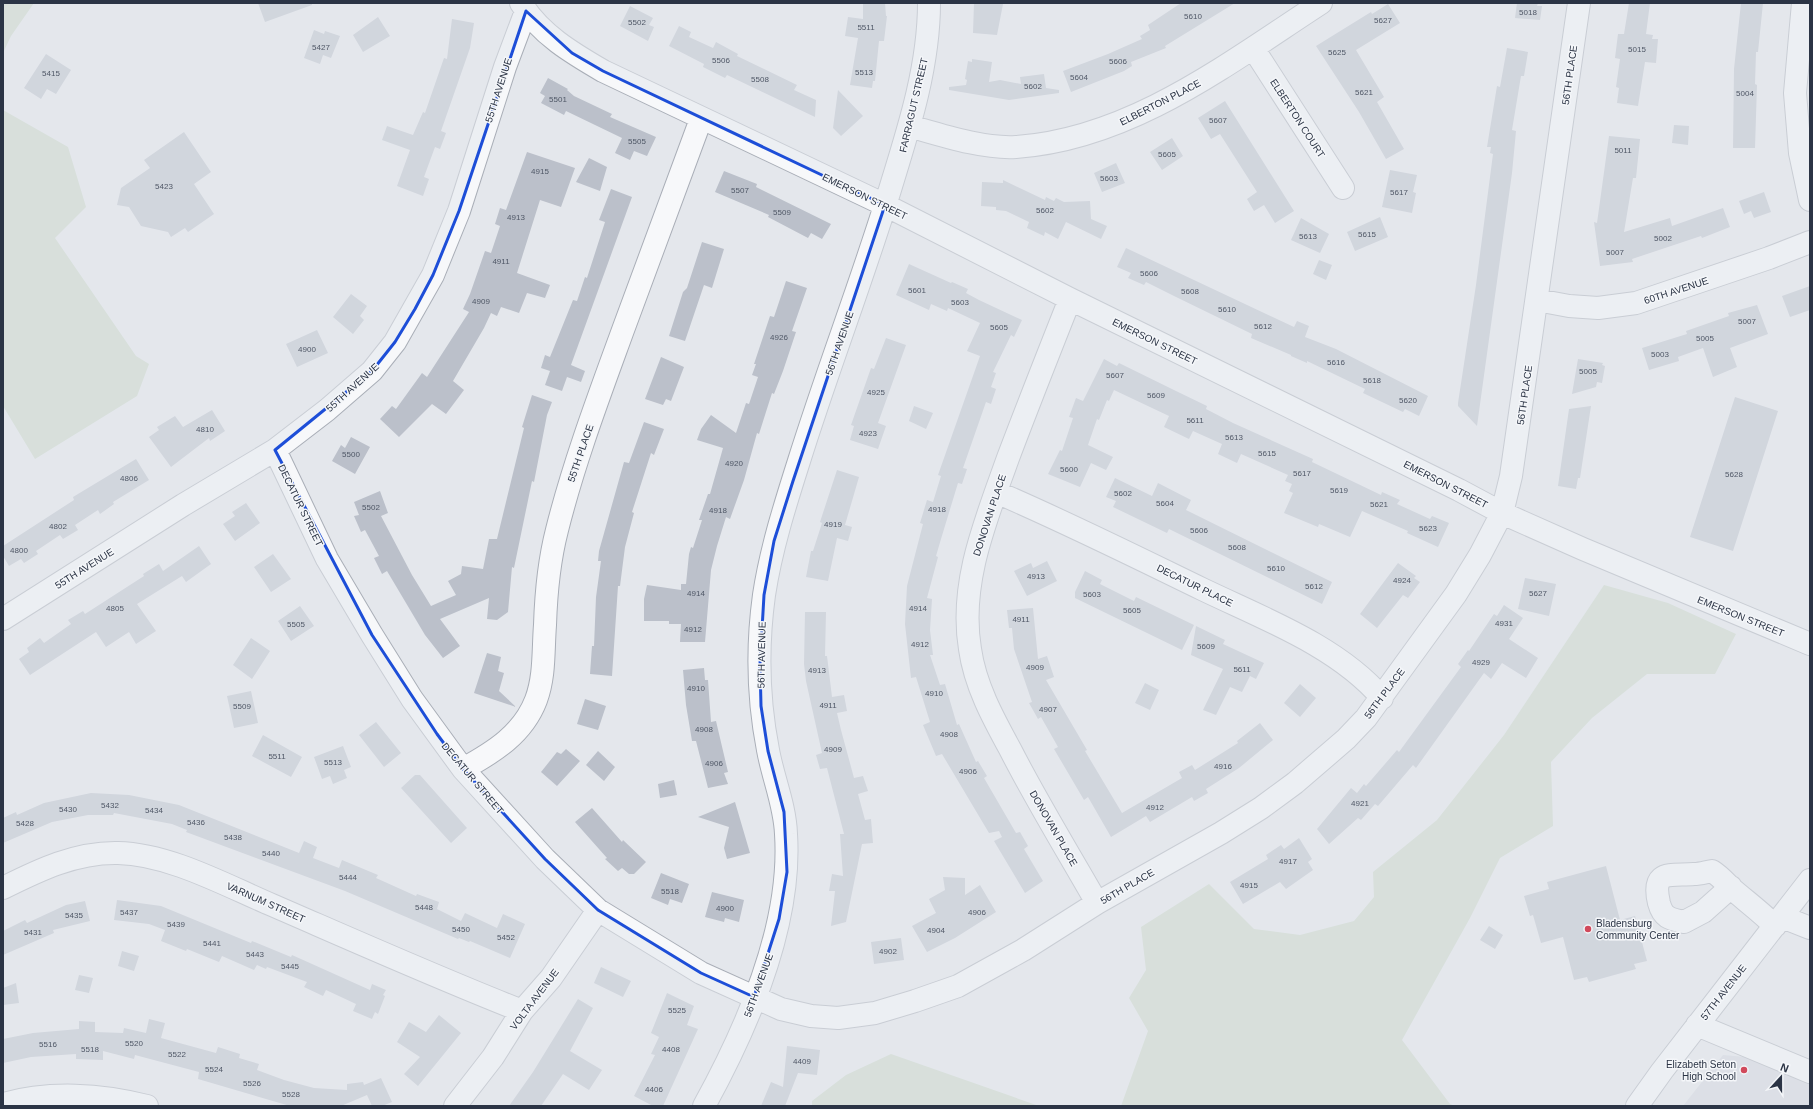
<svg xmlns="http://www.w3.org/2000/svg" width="1813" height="1109" font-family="Arial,sans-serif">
<rect width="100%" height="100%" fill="#e4e7ec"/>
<!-- built -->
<path fill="#d2d6de" d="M1723,1055L1746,1057L1810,1084V1106H1683Z"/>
<!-- green -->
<path fill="#c9d6c5" d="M3,3H34L11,36L3,53Z
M3,110L68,147L86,207L55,238L136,356L149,364L137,396L35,459L3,406Z
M1604,585L1668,603L1736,634L1715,674H1647L1592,718L1551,762L1553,826L1500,858L1470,918L1402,1040L1450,1104L1455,1106H1121L1148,1031L1129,998L1146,970L1141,927L1209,884L1254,929L1300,935L1354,921L1374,897L1373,872L1437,820L1504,735Z
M891,1054L1039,1106H812V1101L846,1075Z"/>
<!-- building -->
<path fill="#bbc0ca" d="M258,3H312V5L265,22Z
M863,3H885L886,16H887L884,41H879L875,81H873L872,88L850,85L858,38L845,36L848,17L863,19Z
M974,3L1003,4L997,35L973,33Z
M1181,3H1235L1165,46L1166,48L1131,62L1132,66L1124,71L1071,92L1063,71L1108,54L1142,39L1140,36L1150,30L1148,25Z
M1517,3H1538L1537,6H1542L1540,20L1515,18Z
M1629,3H1650L1646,34L1653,35L1652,39H1658L1656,63L1645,62L1638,106L1617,103L1619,88L1616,87L1620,59L1615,58L1618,34H1624Z
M1741,3H1763L1758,52H1756L1755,84L1757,85L1755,148H1733L1734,69Z
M1388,4L1400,23L1356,50L1384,97L1377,102L1404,149L1386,159L1359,112L1316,46L1371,12L1372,14Z
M630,6L653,18L649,25L654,27L648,41L620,26Z
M378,17L390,36L363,52L353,35Z
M452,19L474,23L470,48L441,131L446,133L440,149L435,147L424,177L429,179L423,196L397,186L410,150L382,140L387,126L413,135L423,112L425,113L444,58L447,59Z
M679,26L691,32L689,37L713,48L716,42L738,54L737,56L797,85L794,90L816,100L815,117L727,75L725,78L703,67L704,64L669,46Z
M314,30L324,34L325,31L340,36L331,58L323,55L320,64L304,58Z
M1507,48L1528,52L1524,76H1521L1512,130L1516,131L1512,173L1477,426L1458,406V403L1476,285L1493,154L1490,153L1491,147H1487L1497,86L1500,87Z
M46,54L71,70L56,94L47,89L41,99L24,88Z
M972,59L992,62L989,82L1000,80L1021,84L1020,77L1044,74L1046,88L1059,90V93L1009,100L949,90V87L966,85L967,80L965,79L968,61L972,62Z
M548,78L568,89L567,90L574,96L612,114L610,117L656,137L647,156L634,151L630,160L615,153L622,138L566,111L564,115L541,103L545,96L540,93Z
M838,90L863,116L841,136L833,128Z
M1225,101L1294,211L1275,223L1264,205L1254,211L1247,199L1257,192L1220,134L1211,139L1198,118Z
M1674,125L1689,126L1688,145L1672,143Z
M184,132L211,172L194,184L214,214L188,232L185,228L171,237L168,232L141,226L129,207L117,205L121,188L150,168L144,160Z
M1609,136L1640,139L1636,178H1633L1624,232L1670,218L1672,226L1723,208L1730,227L1702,238L1701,236L1632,259L1633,262L1600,266L1594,222L1597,223Z
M1172,138L1183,156L1162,170L1150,152Z
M527,152L575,168L561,207L540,200L517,273L550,285L545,298L527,293L519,313L501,307L497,316L491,313L484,328L453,381L464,390L446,414L432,404L399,437L380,419L392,406L396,409L422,373L427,377L469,312L463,309L470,294L485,251L491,253L500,226L495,224L500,208L506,210Z
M589,158L607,167L600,191L576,182Z
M1116,163L1125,183L1102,192L1094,173Z
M1390,170L1417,175L1413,192L1416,193L1412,213L1382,207Z
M724,171L757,184L756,187L831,224L822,239L811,233L808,238L768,217L769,215L715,192Z
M1003,180L1045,200L1046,197L1054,201L1056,198L1064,202L1090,201L1091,219L1107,226L1101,239L1066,222L1058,239L1045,232L1044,236L1027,228L1029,222L1006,211L996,210V207L981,206L982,182L1003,183Z
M611,189L632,197L571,365L585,371L581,382L567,377L562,391L545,385L550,371L541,368L545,355L550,357L573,300L577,301L585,277L587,278L605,222L599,220Z
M1764,192L1771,212L1754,218L1751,211L1744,214L1739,201Z
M1380,217L1388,237L1355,251L1347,232Z
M1301,218L1329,234L1320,253L1291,240Z
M702,242L724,249L712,288L704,285L685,341L669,336L683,292L687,288Z
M1126,248L1294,327L1297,321L1309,326L1305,337L1336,349L1428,396L1419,416L1405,409L1403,412L1363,393L1365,389L1307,361V363L1291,356V355L1251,338L1252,334L1174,296L1146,282L1144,285L1128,278L1131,273L1117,267Z
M1319,260L1332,265L1326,280L1313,274Z
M909,264L951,283L952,282L968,289L966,293L979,300L1022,320L1014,337L1011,335L993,372L996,373L991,387L996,389L991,404L986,402L963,468L967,469L962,484L958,483L941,539L936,556L938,557L927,598L932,599L930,630L933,655H930L940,685L945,684L957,725L959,724L976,762L978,761L987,776L984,778L1016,833L1020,832L1028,846L1024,849L1043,881L1025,893L994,841L1002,837L999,831L989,833L942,754L936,756L923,725L930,722L916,677L911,678L905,624L907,586L923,524L920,523L927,500L933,502L941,476L938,475L980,356L967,351L980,323L948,308L947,311L931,304L929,310L896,295Z
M786,281L807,288L792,331L796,332L783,371L774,394L772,393L759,434L757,433L744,480L730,519L726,517L717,546L711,570L705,642H680L681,624H669V621H644V599L647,585L681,590V584H686L689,554L691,547L693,548L702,520H699L708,494H710L723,448L697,440L701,429L711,415L736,433L746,403L749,404L758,377L752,375L756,364H754L770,316L774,317Z
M1810,286V310L1790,317L1782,296Z
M351,294L367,306L360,316L364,320L353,334L333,317Z
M1757,305L1768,334L1730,348L1737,367L1713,377L1703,348L1678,357L1679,361L1649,370L1642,348L1687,334L1686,331L1729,316L1728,313Z
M317,330L328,353L297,367L286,344Z
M886,338L906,345L878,423L886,426L878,449L850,440L854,426L851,425L871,368L874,369Z
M661,357L684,367L671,401L666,399L663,405L645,399Z
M1104,359L1117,366L1119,363L1176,391L1207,406L1206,409L1233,423L1313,459L1312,462L1356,483L1381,495L1382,492L1400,500L1397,504L1430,519L1432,516L1449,523L1438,547L1407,533L1408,531L1362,511L1350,537L1319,524L1318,527L1284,513L1293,493L1289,491L1292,484L1285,481L1288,475L1241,454L1237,463L1218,454L1222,444L1193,431L1189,439L1164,427L1169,416L1114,390L1109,401L1107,400L1099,420L1097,419L1088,445L1113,457L1106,470L1091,463L1080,487L1048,474L1060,450L1062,451L1073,418L1069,417L1076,398L1083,401Z
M1578,359L1603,363L1602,365L1605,366L1602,383L1597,382L1596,387L1572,394Z
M532,395L552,402L547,415L534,482L532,481L514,568L512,567L508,612L497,620L487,619L489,598L440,619L460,646L443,658L425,635L387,571L382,574L374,558L379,556L365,530L361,532L354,516L359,515L354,502L380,491L388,513L381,516L412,575L431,606L456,595L448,581L461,574L462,566L483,569L489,539H497L524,428L522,427Z
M1735,397L1778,411L1733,551L1690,537Z
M914,406L933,413L926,429L909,421Z
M1591,406L1580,478H1578L1576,489L1558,486L1569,409Z
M212,410L225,431L210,441L209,438L171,467L149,437L159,430L157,427L175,416L183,427Z
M644,422L664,429L654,455L651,453L632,512L634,513L625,547L620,586H618L612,676L590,674L592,646H594L596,597L601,561H598L599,551L624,462L629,463Z
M351,437L370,447L355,474L332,461L341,445L345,448Z
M136,459L149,480L113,502L114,504L100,514L98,510L75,525L78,530L63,539L60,535L36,551L38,554L24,563L21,559L9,566L3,556V546L74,500L73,497Z
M837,470L859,477L845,525L852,527L848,541L837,538L828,581L806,577L811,551H813L822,523L820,522Z
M1115,478L1152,496L1158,483L1191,500L1186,510L1332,582L1322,604L1169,529L1167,533L1113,507L1116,501L1106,497Z
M246,503L260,523L235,541L223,524L235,516L232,512Z
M199,546L211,564L186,582L182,576L137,604L156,631L136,644L129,632L106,647L96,632L30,675L19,659L29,652L27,648L40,638L44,643L71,624L68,620L83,611L85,614L144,576L143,574L159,564L163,571Z
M273,554L291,579L271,592L254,567Z
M1047,561L1057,581L1027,596L1014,571L1031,563L1033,568Z
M1398,563L1416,576L1414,578L1420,582L1408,598L1403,595L1377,628L1360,614Z
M1085,571L1102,580L1100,584L1134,601L1136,597L1194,625L1182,650L1075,598V592Z
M1525,578L1556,584L1549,616L1518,609Z
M1504,605L1523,618L1509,639L1538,658L1526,678L1502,663L1491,679L1484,673L1416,768L1413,765L1378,806L1375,804L1361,820L1358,818L1329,844L1317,829L1351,788L1357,793L1364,784L1366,786L1397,750L1399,752L1461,667L1458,664L1468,650L1469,651L1494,614L1497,616Z
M300,606L314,626L291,641L278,621Z
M1033,608L1038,659L1047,656L1054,677L1046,680L1087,750L1085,751L1122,813L1182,778L1179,772L1192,765L1195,770L1238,743L1237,741L1260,723L1273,740L1239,768L1206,789L1208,793L1194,801L1192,797L1150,822L1146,816L1111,837L1088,797L1084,800L1054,749L1058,747L1041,717L1038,719L1029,703L1032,702L1014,649L1012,628H1009L1007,610Z
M805,612H826L825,656H827L832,697L844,695L847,711L837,713L841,730L854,778L863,776L868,791L858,794L865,820L871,819L873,843L862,844L846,922L831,926L835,891H829L832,874L843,876L840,834H844L827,768L820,769L816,755L822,753L806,681L804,664Z
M1196,626L1225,640L1223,644L1264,663L1256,679L1250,676L1242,692L1230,687L1216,715L1203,710L1223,669L1191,655Z
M251,638L270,651L252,679L233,665Z
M487,653L501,657L498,671L504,673L499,691L516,707L474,693Z
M704,668L705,680H708L711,722L716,721L728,772L724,773L728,784L708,788L696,741H692L686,705L683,670Z
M1145,683L1159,690L1150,710L1135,703Z
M1300,684L1316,698L1300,717L1284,703Z
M251,691L258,723L234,728L227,696Z
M585,699L606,706L598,730L577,724Z
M376,722L401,753L384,767L359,735Z
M263,735L302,757L291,777L252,756Z
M343,746L351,767L344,770L347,778L333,784L330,776L322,779L314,757Z
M566,749L580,761L557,786L541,772L557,752L561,754Z
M598,751L615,767L604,781L586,765Z
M415,775H420L467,828L451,843L401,788Z
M674,780L677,795L660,798L658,784Z
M91,793L129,795L179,805L299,853L304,841L317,847L313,858L339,868L342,860L378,875L376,878L416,896L417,894L439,902L437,909L461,921L465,913L497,928L503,914L525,924L510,958L470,941L469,942L459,938L458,939L345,891L186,832L187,830L172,824L114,813L113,815H88L52,822L3,843V818L16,812L17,815L44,803Z
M735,802L750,853L727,859L724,848L729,827L698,817Z
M592,808L622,842L623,840L646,862L634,874H629L622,868L618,871L605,859L607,858L575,822Z
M1299,838L1312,859L1308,862L1313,870L1286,889L1280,882L1243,904L1230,882L1268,859L1266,855L1281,845L1284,849Z
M1606,866L1620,920L1635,916L1647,961L1634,964L1636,969L1589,982L1587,977L1574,980L1563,937L1541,943L1533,915L1530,916L1524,896L1549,889L1547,882Z
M661,873L689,884L682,903L670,899L668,905L651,898Z
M943,877L965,878V895L980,885L996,912L955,938L927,952L912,926L936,913L929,899L945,890Z
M712,892L744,900L739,922L725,918L724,922L705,917Z
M117,900L161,906L251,943L252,941L291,957L292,955L370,990L372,984L386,990L383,995L385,996L378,1014L375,1012L372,1019L353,1011L356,1004L326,990L323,996L304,987L307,982L267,967L266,969L257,965L254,970L222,956L219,962L187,949L186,951L161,941L165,930L149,924L114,920Z
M85,901L90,921L53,930L54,933L3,955V931L25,920L27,923L66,905Z
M1489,926L1503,935L1495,949L1480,940Z
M901,938L904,960L874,964L871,942Z
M122,951L139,956L134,971L118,966Z
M601,967L631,981L623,997L594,983Z
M79,975L93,978L89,993L75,990Z
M16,983L19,1003L3,1005V988Z
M667,993L694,1006L687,1025L698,1029L663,1106H653L634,1096L655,1055L651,1054L659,1037L651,1033Z
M578,999L593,1008L570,1051L602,1070L589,1090L563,1074L541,1106H509L533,1072Z
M439,1015L461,1033L418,1086L404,1074L420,1057L397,1042L409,1022L426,1032Z
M149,1019L165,1023L161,1038L216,1053L218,1047L240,1054L239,1058L259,1064L257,1070L284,1080L314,1088L347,1090V1084L363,1082L364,1085L381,1078L392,1102L382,1106H372L367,1095L341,1106H290L198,1079L199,1072L135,1055L134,1059L103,1051V1060L76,1059V1054L31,1057L3,1063V1039L33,1033L79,1029V1021L95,1022V1032L123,1033L124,1028L146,1033Z
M787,1046L820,1050L817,1075L798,1073L785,1106H761L771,1082L783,1087Z"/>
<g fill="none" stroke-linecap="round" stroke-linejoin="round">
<!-- minor casing -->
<g stroke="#a9aeb7" stroke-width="24">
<path id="minor" d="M521,3C540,34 572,53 603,71L885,205L1070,299L1459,490L1502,513L1583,549L1810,644
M1803,3L1795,93L1800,153L1810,200
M1253,48L1343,188
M909,126C941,135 983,149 1016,147C1131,139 1227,64 1321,3
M1070,299C1049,352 1028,405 1008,458C986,520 959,583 970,649C975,685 993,718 1010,749C1037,802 1068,852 1097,903
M1537,300L1569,306L1598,308L1636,303L1769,258L1810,242
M275,450L327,559L372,635L412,699L463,769L545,859L598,910L701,973L781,1009L811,1016L838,1018L875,1013L915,1001L958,986L1023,950L1097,903L1221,833L1261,808L1295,783L1346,739L1366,718L1456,594L1480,555L1502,513L1511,476L1579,3
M996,492C1066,522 1134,556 1202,589C1262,618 1338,646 1382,698
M3,619L183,505L275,450L327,410L372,371L395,342L433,275L459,211L505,67L526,11
M463,769C494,752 523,734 536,700C545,676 543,650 545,625C546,594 549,561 557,530C574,462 599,396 623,330C649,259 675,189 701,119
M1731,887L1703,912L1684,922C1670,919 1663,918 1659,903C1651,869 1670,876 1694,874C1700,874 1706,872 1712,871C1720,876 1725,882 1731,888C1746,901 1761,912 1775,926
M3,888C39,870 76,852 118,853C169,854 225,885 272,905C355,941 438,978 522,1011
M1782,917L1810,928
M1697,1025L1810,1072
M3,1104C49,1091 101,1094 147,1106
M455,1106L493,1057L522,1011L551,978L598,910
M704,1106C747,1028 792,925 786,834C785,805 773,778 768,750C758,699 757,646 764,595C771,549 785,505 799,461C828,368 864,276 892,183C910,125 929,64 929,3
M1637,1106L1662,1071L1810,880"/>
</g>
<!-- minor -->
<use href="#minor" stroke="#f7f8fa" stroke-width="22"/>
</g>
<!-- marked area -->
<path d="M0 0H1813V1109H0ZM526,11L572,53L603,71L885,205L793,481L774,541L764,595L760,664L761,706L768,751L784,812L787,872L779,919L754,997L701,973L598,910L545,859L463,769L437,734L372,635L275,450L372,371L395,342L415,309L433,275L459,211Z" fill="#e4e7ec" fill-opacity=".55" fill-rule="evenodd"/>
<path fill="none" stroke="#1d4ed8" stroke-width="3" stroke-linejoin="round" d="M526,11L572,53L603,71L885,205L793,481L774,541L764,595L760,664L761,706L768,751L784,812L787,872L779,919L754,997L701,973L598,910L545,859L463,769L437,734L372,635L275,450L372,371L395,342L415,309L433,275L459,211Z"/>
<!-- markers -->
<g fill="#d1495b" stroke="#f4f6f9" stroke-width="1.5">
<circle cx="1588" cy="929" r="4"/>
<circle cx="1744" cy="1070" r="4"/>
</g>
<g text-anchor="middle" stroke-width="3" stroke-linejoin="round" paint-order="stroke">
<!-- number labels -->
<g font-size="8" fill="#4f5766">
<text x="1528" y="15">5018</text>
<text x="1193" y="19">5610</text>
<text x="1383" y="23">5627</text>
<text x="637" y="25">5502</text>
<text x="866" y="30">5511</text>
<text x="321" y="50">5427</text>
<text x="1637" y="52">5015</text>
<text x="1337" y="55">5625</text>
<text x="721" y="63">5506</text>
<text x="1118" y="64">5606</text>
<text x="864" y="75">5513</text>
<text x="51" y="76">5415</text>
<text x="1079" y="80">5604</text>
<text x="760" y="82">5508</text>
<text x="1033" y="89">5602</text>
<text x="1364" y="95">5621</text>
<text x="1745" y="96">5004</text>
<text x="558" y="102">5501</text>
<text x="1218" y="123">5607</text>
<text x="637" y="144">5505</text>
<text x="1623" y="153">5011</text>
<text x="1167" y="157">5605</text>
<text x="540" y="174">4915</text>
<text x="1109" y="181">5603</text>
<text x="164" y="189">5423</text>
<text x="740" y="193">5507</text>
<text x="1399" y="195">5617</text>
<text x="1045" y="213">5602</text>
<text x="782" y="215">5509</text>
<text x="516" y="220">4913</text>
<text x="1367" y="237">5615</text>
<text x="1308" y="239">5613</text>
<text x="1663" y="241">5002</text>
<text x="1615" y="255">5007</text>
<text x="501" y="264">4911</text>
<text x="1149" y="276">5606</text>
<text x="917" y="293">5601</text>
<text x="1190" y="294">5608</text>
<text x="481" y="304">4909</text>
<text x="960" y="305">5603</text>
<text x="1227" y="312">5610</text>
<text x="1747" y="324">5007</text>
<text x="1263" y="329">5612</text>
<text x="999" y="330">5605</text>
<text x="779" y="340">4926</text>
<text x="1705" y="341">5005</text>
<text x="307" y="352">4900</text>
<text x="1660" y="357">5003</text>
<text x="1336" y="365">5616</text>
<text x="1588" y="374">5005</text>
<text x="1115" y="378">5607</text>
<text x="1372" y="383">5618</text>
<text x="876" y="395">4925</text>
<text x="1156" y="398">5609</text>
<text x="1408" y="403">5620</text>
<text x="1195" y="423">5611</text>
<text x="205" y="432">4810</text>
<text x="868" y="436">4923</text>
<text x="1234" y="440">5613</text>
<text x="1267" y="456">5615</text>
<text x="351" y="457">5500</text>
<text x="734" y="466">4920</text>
<text x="1069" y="472">5600</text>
<text x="1302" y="476">5617</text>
<text x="1734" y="477">5628</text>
<text x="129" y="481">4806</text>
<text x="1339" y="493">5619</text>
<text x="1123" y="496">5602</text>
<text x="1165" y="506">5604</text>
<text x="1379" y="507">5621</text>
<text x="371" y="510">5502</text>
<text x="937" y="512">4918</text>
<text x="718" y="513">4918</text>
<text x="833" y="527">4919</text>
<text x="58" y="529">4802</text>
<text x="1428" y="531">5623</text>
<text x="1199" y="533">5606</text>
<text x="1237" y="550">5608</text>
<text x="19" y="553">4800</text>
<text x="1276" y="571">5610</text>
<text x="1036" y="579">4913</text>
<text x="1402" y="583">4924</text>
<text x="1314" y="589">5612</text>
<text x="696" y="596">4914</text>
<text x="1538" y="596">5627</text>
<text x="1092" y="597">5603</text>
<text x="115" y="611">4805</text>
<text x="918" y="611">4914</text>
<text x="1132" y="613">5605</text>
<text x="1021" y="622">4911</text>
<text x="1504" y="626">4931</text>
<text x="296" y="627">5505</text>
<text x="693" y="632">4912</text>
<text x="920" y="647">4912</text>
<text x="1206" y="649">5609</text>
<text x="1481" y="665">4929</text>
<text x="1035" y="670">4909</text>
<text x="1242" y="672">5611</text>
<text x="817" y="673">4913</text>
<text x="696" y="691">4910</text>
<text x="934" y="696">4910</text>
<text x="828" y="708">4911</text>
<text x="242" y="709">5509</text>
<text x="1048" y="712">4907</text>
<text x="704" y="732">4908</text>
<text x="949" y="737">4908</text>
<text x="833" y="752">4909</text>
<text x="277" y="759">5511</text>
<text x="333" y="765">5513</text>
<text x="714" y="766">4906</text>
<text x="1223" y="769">4916</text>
<text x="968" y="774">4906</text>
<text x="1360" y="806">4921</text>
<text x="110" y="808">5432</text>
<text x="1155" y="810">4912</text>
<text x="68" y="812">5430</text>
<text x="154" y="813">5434</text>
<text x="196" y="825">5436</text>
<text x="25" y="826">5428</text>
<text x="233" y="840">5438</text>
<text x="271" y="856">5440</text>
<text x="1288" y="864">4917</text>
<text x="348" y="880">5444</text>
<text x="1249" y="888">4915</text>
<text x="670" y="894">5518</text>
<text x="424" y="910">5448</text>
<text x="725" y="911">4900</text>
<text x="129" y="915">5437</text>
<text x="977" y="915">4906</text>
<text x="74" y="918">5435</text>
<text x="176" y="927">5439</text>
<text x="461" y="932">5450</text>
<text x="936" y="933">4904</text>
<text x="33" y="935">5431</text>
<text x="506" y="940">5452</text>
<text x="212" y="946">5441</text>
<text x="888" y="954">4902</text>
<text x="255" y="957">5443</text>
<text x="290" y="969">5445</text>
<text x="677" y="1013">5525</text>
<text x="134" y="1046">5520</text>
<text x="48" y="1047">5516</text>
<text x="90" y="1052">5518</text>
<text x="671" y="1052">4408</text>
<text x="177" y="1057">5522</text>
<text x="802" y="1064">4409</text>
<text x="214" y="1072">5524</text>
<text x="252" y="1086">5526</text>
<text x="654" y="1092">4406</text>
<text x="291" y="1097">5528</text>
</g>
<!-- street labels -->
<g font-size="10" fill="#2b3445" stroke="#f4f6f9">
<text transform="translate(1569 75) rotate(-82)" y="4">56TH PLACE</text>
<text transform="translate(498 90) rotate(-72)" y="4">55TH AVENUE</text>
<text transform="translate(1160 102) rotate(-27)" y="4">ELBERTON PLACE</text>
<text transform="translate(913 105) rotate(-77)" y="4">FARRAGUT STREET</text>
<text transform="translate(1298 118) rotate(57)" y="4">ELBERTON COURT</text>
<text transform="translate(865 196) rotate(26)" y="4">EMERSON STREET</text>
<text transform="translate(1676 290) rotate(-18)" y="4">60TH AVENUE</text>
<text transform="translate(1155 341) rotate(26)" y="4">EMERSON STREET</text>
<text transform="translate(839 343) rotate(-71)" y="4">56TH AVENUE</text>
<text transform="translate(352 387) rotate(-42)" y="4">55TH AVENUE</text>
<text transform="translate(1524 395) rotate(-82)" y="4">56TH PLACE</text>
<text transform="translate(580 453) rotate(-71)" y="4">55TH PLACE</text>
<text transform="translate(1446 484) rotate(27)" y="4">EMERSON STREET</text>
<text transform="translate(301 505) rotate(64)" y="4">DECATUR STREET</text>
<text transform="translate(989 515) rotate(-72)" y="4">DONOVAN PLACE</text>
<text transform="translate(84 568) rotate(-32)" y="4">55TH AVENUE</text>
<text transform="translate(1195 585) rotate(26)" y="4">DECATUR PLACE</text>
<text transform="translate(1741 616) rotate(22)" y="4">EMERSON STREET</text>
<text transform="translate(761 655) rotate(-89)" y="4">56TH AVENUE</text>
<text transform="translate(1384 693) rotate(-53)" y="4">56TH PLACE</text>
<text transform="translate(473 778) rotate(50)" y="4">DECATUR STREET</text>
<text transform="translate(1054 828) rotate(60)" y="4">DONOVAN PLACE</text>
<text transform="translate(1127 886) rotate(-30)" y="4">56TH PLACE</text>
<text transform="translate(266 902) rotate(24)" y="4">VARNUM STREET</text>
<text transform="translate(758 985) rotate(-70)" y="4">56TH AVENUE</text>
<text transform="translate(1723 992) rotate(-52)" y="4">57TH AVENUE</text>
<text transform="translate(534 999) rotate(-53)" y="4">VOLTA AVENUE</text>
</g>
<!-- poi labels -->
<g font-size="10" fill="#2b3445" stroke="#f4f6f9" text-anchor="start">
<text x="1596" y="927">Bladensburg<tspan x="1596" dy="12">Community Center</tspan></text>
<text x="1736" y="1068" text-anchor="end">Elizabeth Seton<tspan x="1736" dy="12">High School</tspan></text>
</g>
</g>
<!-- border -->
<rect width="1813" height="1109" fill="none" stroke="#2b3445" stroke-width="8"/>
<!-- north arrow -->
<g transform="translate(1781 1077) rotate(21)" stroke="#f4f6f9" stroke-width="3" paint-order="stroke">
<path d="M0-3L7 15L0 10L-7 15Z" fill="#2b3445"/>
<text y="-6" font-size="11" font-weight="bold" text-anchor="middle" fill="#2b3445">N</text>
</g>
</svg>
